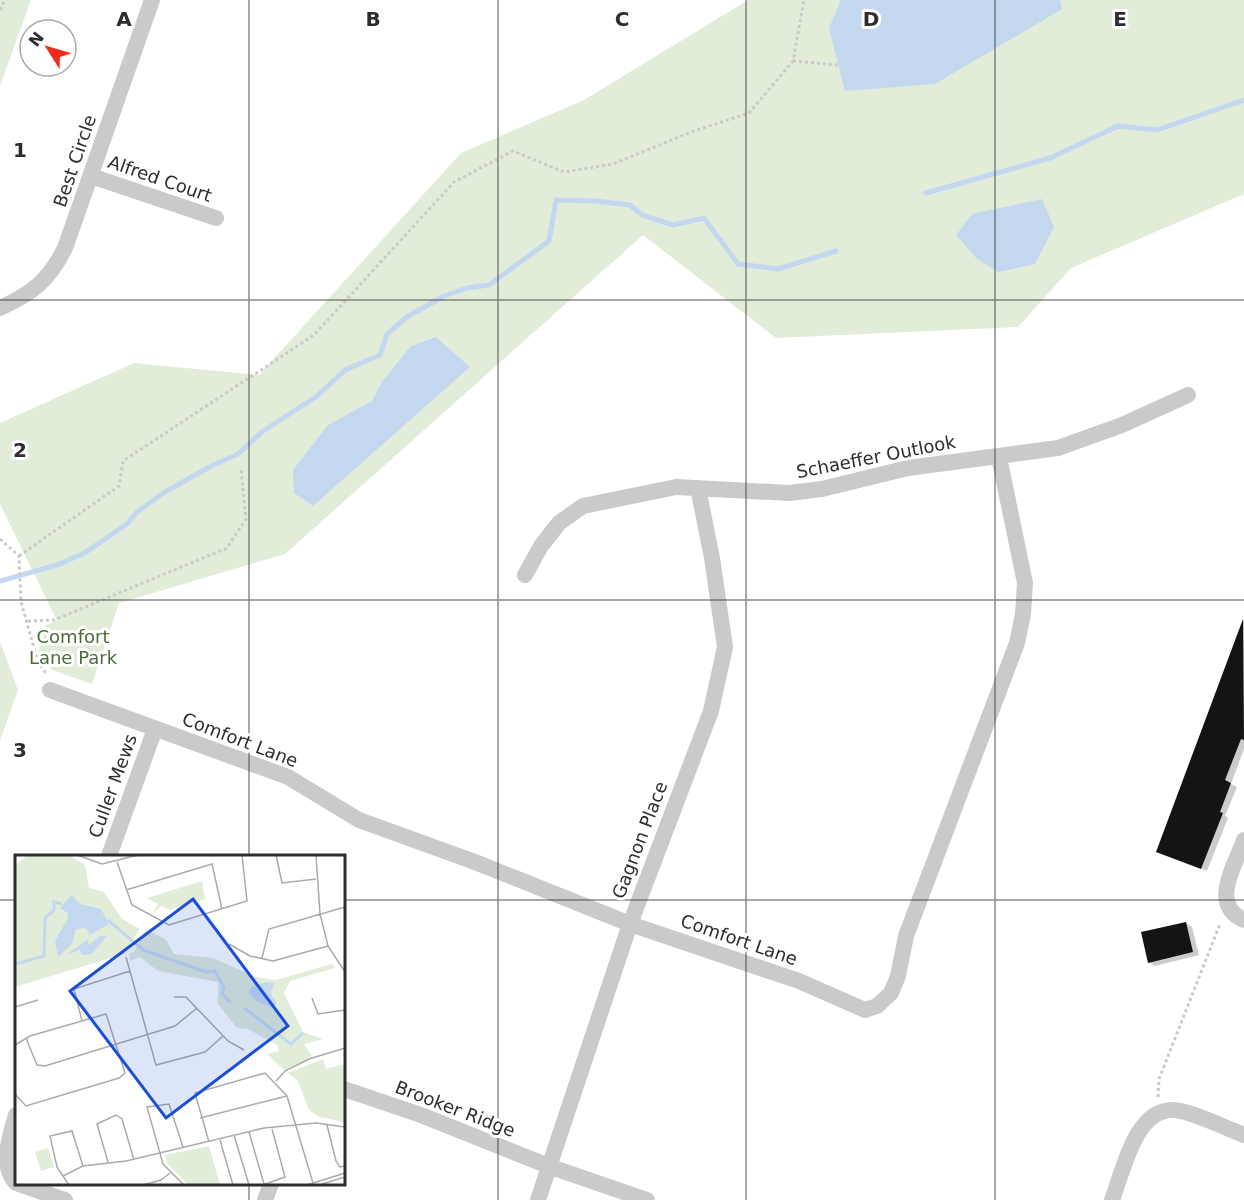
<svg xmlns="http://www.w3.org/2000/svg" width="1244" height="1200" font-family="'DejaVu Sans',sans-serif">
<rect width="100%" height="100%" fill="#fff"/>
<!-- green -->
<path fill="#e1ecd9" d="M0,0H31L0,86Z
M748,0H1244V194L1071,268L1018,327L776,338L643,235L285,554L119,603L92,684L52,670L38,654L46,625L57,621L0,504V423L134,363L259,375L461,153L584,100Z
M0,642L18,690L0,741Z"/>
<!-- water -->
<path fill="#c3d8ef" d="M841,0H1060L1062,9L935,84L845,91L829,28Z
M1042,199L1054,227L1035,264L998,272L976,258L956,235L972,214Z
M436,337L470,367L313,506L294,493L293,470L328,425L372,401L382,382L411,346Z"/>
<!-- shadow -->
<path fill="#0003" d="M1244,619V749L1231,784L1237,787L1225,816L1228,818L1207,871L1158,851Z
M1186,923L1192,927L1199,955L1155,966L1149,962Z"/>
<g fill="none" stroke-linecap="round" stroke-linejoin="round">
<!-- stream -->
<path stroke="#c3d8ef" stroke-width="5" d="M926,193L1050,158L1118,126L1157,130L1244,100
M0,581L60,564L86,552L127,524L137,512L165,492L211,466L238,454L263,431L316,397L345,370L380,355L387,334L407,317L444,296L467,288L489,285L549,241L556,200L596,201L630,205L642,215L673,225L704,218L738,264L778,269L836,251"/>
</g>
<!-- building -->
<path fill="#141414" d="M1243,619L1244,740L1241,739L1225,780L1231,783L1220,812L1223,813L1201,869L1156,852Z
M1186,922L1193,952L1148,963L1141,932Z"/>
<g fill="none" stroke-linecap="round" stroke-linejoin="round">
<!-- path -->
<path stroke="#cacaca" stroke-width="3" stroke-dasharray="3 3" stroke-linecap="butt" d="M0,10L5,0
M793,61L838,65
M0,539L19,556L21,602L38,662L47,675
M19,556L119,486L123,461L314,335L454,182L513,151L564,172L613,164L691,132L749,113L793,61L804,0
M28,621L54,620L227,548L246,519L241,468
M1158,1097L1159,1079L1220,924"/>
<!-- minor -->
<path stroke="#cacaca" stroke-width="16" d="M91,176L216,218
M0,308C33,293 49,280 65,248L152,0
M525,575L541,546L559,523L583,506L676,487L789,493L822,489L908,468L1058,448L1122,425L1188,395
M50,690L288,777L359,820L475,862L630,924L799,981L865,1010L877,1006L891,993L898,976L906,936L1017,643L1023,614L1025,583L999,457
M1244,840C1235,866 1209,905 1244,920
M109,856L155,729
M344,1089L421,1115L551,1167L647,1200
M16,1115C9,1138 0,1166 16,1183
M19,1184L65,1200
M265,1200L271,1184
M538,1200L630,924L711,711L725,647L712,558L698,488
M1112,1200C1123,1172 1135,1108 1174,1110C1191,1111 1226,1128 1244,1135"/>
</g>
<!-- grid -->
<path fill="none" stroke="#2d2d2d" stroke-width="1.5" stroke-opacity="0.55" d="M249,0V856M498,0V1200M746,0V1200M995,0V1200M0,300H1244M0,600H1244M0,900H16M344,900H1244M249,1184V1200"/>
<g text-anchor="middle" stroke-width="6" stroke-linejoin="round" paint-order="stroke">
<!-- street labels -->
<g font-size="18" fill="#2d2d2d" stroke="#fff">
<text transform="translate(75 161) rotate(-71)" y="6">Best Circle</text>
<text transform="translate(160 179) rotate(19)" y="6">Alfred Court</text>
<text transform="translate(876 457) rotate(-11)" y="6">Schaeffer Outlook</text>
<text transform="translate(240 740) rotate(21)" y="6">Comfort Lane</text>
<text transform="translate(113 786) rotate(-70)" y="6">Culler Mews</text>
<text transform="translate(640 840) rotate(-69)" y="6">Gagnon Place</text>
<text transform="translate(739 940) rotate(19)" y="6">Comfort Lane</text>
<text transform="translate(455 1109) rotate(21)" y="6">Brooker Ridge</text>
</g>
<!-- park labels -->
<g font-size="18" fill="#496d36" stroke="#fff">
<text x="73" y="643">Comfort<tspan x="73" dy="21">Lane Park</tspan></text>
</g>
</g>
<!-- overview -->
<g transform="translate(15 855)">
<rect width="330" height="330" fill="#fff"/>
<path d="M13,0H54L70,10L74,33L89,37L107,64L125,74L109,99L0,132V10ZM187,26L190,44L154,55L146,51L137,59L143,49L132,43ZM131,74L151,85L159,99L198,103L241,122L261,125L317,109L320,113L275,126L269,138L288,177L308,184L289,189L297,201L270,216L252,199L264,196L262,190L233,174L222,173L203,149V127L143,116L125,102L115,106L114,98L119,97ZM308,204L311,214L330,209L329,267L304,262L294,255L283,226L273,218ZM194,291L205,330H173L152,308L150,300ZM33,293L39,312L26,316L20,297Z" fill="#e1ecd9"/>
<path d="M57,40L65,49L86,54L94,69L75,80L71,73L61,74L57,89L43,102L40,86L53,63V58L45,53ZM85,81H92L77,99L67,100L65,95L52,99L72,85L74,90ZM252,127L260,128L255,138L262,148L258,153L241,146L233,137L238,131Z" fill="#c3d8ef"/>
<path fill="none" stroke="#c3d8ef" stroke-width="3" d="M93,65L128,95L191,117L200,116L209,132L207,139L216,148M0,109L29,101L30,63L39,55V47L47,49M229,153L276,189L288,178"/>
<path fill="none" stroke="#ababab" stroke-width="1.5" d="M62,0L87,9L123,0M261,0L267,28L301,24M301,0L305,59L313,91L330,117M102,7L117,50L154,70L232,46L227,0M111,35L197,9L207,54M214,89L235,101L258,106L313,91M111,102L141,210L190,197L208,181M247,103L254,74L330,52M159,142H171L213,186L229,195M297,143L303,159L330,155M0,152L23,145M67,166L59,134L115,116M11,183L22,210L30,211L160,171L182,153M0,190L15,181L91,159L110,218L104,223L11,251L0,239M261,226L270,216L294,204L330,193M185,263L272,241M312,270L321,306L325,312L330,311M234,277L249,329M219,280L234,330M205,285L218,330M194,287L180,238L250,218L272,241L298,328M168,292L154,249L132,252L148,309L169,330M93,307L82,269L101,260L107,264L119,305M48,321L68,311L111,306L249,273L301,268L330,272M307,329L330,322M54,330L42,312L35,281L57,276L68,311M128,330L146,325L155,318M248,330L270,322L257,274M292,330L330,318"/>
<path fill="#1d4ed8" fill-opacity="0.15" stroke="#1d4ed8" stroke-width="3" d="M178,44L273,171L151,263L55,136Z"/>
<rect width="330" height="330" fill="none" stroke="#2d2d2d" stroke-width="3"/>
</g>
<g font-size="20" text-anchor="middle" font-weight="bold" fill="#2d2d2d" stroke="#fff" stroke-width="6" stroke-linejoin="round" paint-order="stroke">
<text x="124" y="26">A</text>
<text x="373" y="26">B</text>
<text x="622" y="26">C</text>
<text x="871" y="26">D</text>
<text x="1120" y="26">E</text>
<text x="20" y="157">1</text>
<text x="20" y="457">2</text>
<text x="20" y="757">3</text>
</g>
<!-- north arrow -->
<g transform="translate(48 48) rotate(307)"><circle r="28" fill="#ffffff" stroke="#ababab" stroke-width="1.5"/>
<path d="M0-4.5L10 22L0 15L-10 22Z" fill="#f6291d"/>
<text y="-9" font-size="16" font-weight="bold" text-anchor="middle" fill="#2d2d2d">N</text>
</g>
</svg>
